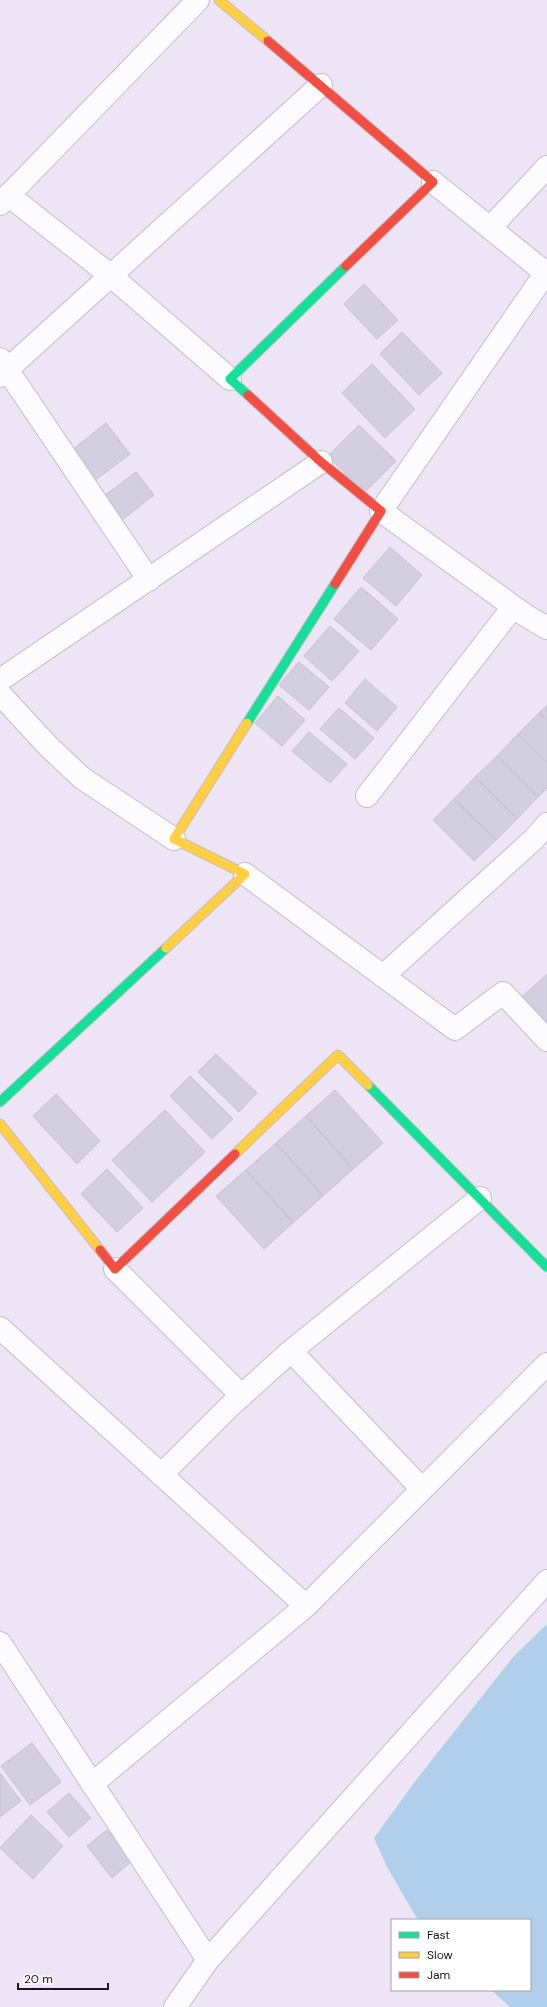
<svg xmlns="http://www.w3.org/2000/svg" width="547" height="2007" font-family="'DM Sans',sans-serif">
<rect width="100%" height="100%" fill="#ede5f6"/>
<!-- water -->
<path fill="#b1cfea" d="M547,1624V2007H510L491,1990H530V1920H418L387,1867L374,1838L416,1780L514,1656Z"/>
<!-- building -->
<path fill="#d2cfe0" stroke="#c5c2d0" d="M364,284L398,320L377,339L344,304Z
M402,332L442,373L419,395L380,354Z
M372,364L415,409L385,438L342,393Z
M106,423L130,454L94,481L71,451Z
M359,425L396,461L364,493L328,456Z
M136,472L154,495L122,520L104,496Z
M390,547L422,575L396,606L363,578Z
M361,587L398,619L371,650L334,619Z
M330,626L359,651L332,681L304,656Z
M299,662L329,687L309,710L279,685Z
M365,679L397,707L377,731L345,703Z
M278,696L305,720L282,746L255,723Z
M547,705V720L539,713Z
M339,708L374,738L355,759L320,729Z
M539,713L547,720V763L518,734Z
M309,732L347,764L330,783L292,751Z
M518,734L547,763V788L538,797L497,756Z
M497,756L538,797L517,819L475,777Z
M475,777L517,819L496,840L454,799Z
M454,799L496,840L474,861L433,820Z
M547,974V1026L521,998Z
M216,1054L257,1093L239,1112L198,1072Z
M190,1076L233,1119L212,1139L170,1096Z
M335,1090L383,1143L353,1169L306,1116Z
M56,1094L100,1141L77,1164L33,1116Z
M165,1110L205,1152L152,1202L112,1160Z
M306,1116L353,1169L323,1196L276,1143Z
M276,1143L323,1196L293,1223L246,1170Z
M107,1169L143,1208L117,1232L81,1194Z
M246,1170L293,1223L264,1249L216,1196Z
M32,1743L61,1782L30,1805L1,1766Z
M0,1773L21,1801L0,1817Z
M69,1793L91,1818L69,1837L47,1812Z
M31,1815L63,1846L33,1879L0,1848Z
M107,1830L132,1861L112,1878L87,1846Z"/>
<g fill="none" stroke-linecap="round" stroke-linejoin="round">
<!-- street casing -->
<g stroke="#c4becc" stroke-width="24">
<path id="street" d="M433,182L547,274
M8,195L110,275L230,379
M0,204L198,0
M490,228L547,167
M547,271L381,511L525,615L547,628
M0,359L149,580
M0,376L321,85
M0,680L321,462
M0,694L49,747L82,778L174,839
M367,796L513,607
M245,874L455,1029L503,993L547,1040
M383,976L534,839L547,824
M115,1269L242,1396
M0,1328L306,1606L547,1364
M291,1351L422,1489
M161,1475L230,1406L291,1351L480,1198
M0,1643L208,1960L175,2007
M92,1784L306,1606
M208,1960L547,1581"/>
</g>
<!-- fast casing -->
<g stroke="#c4becc" stroke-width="11">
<path id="fast" d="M248,395L230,379L346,266
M247,723L335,584
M368,1085L547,1267
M0,1102L166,948"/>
</g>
<!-- slow casing -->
<g stroke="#c4becc" stroke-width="11">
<path id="slow" d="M219,0L268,41
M166,948L245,874L174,839L247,723
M0,1124L100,1250
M235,1154L338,1055L368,1085"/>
</g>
<!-- jam casing -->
<g stroke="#c4becc" stroke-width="11">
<path id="jam" d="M268,41L433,182L346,266
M248,395L321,462L381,511L335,584
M100,1250L115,1269L235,1154"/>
</g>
<!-- street -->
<use href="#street" stroke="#fcfbfe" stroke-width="22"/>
<!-- fast -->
<use href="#fast" stroke="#16e098" stroke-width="9"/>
<!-- slow -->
<use href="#slow" stroke="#ffcf43" stroke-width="9"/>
<!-- jam -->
<use href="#jam" stroke="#f24e42" stroke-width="9"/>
</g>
<!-- legend -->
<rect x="391" y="1919" width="140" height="72" fill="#ffffff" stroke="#a3a1a5"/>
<rect x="399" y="1932" width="20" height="6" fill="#16e098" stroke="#a3a1a5"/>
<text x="427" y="1939" font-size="12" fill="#1a141f">Fast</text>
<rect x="399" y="1952" width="20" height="6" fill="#ffcf43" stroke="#a3a1a5"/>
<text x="427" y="1959" font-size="12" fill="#1a141f">Slow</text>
<rect x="399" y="1972" width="20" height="6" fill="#f24e42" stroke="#a3a1a5"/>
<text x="427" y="1979" font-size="12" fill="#1a141f">Jam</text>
<!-- scale -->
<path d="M18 1983v6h90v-6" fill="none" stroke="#1a141f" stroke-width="2"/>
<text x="24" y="1983" font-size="12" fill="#1a141f" stroke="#ffffff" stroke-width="3" paint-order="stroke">20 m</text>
</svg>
